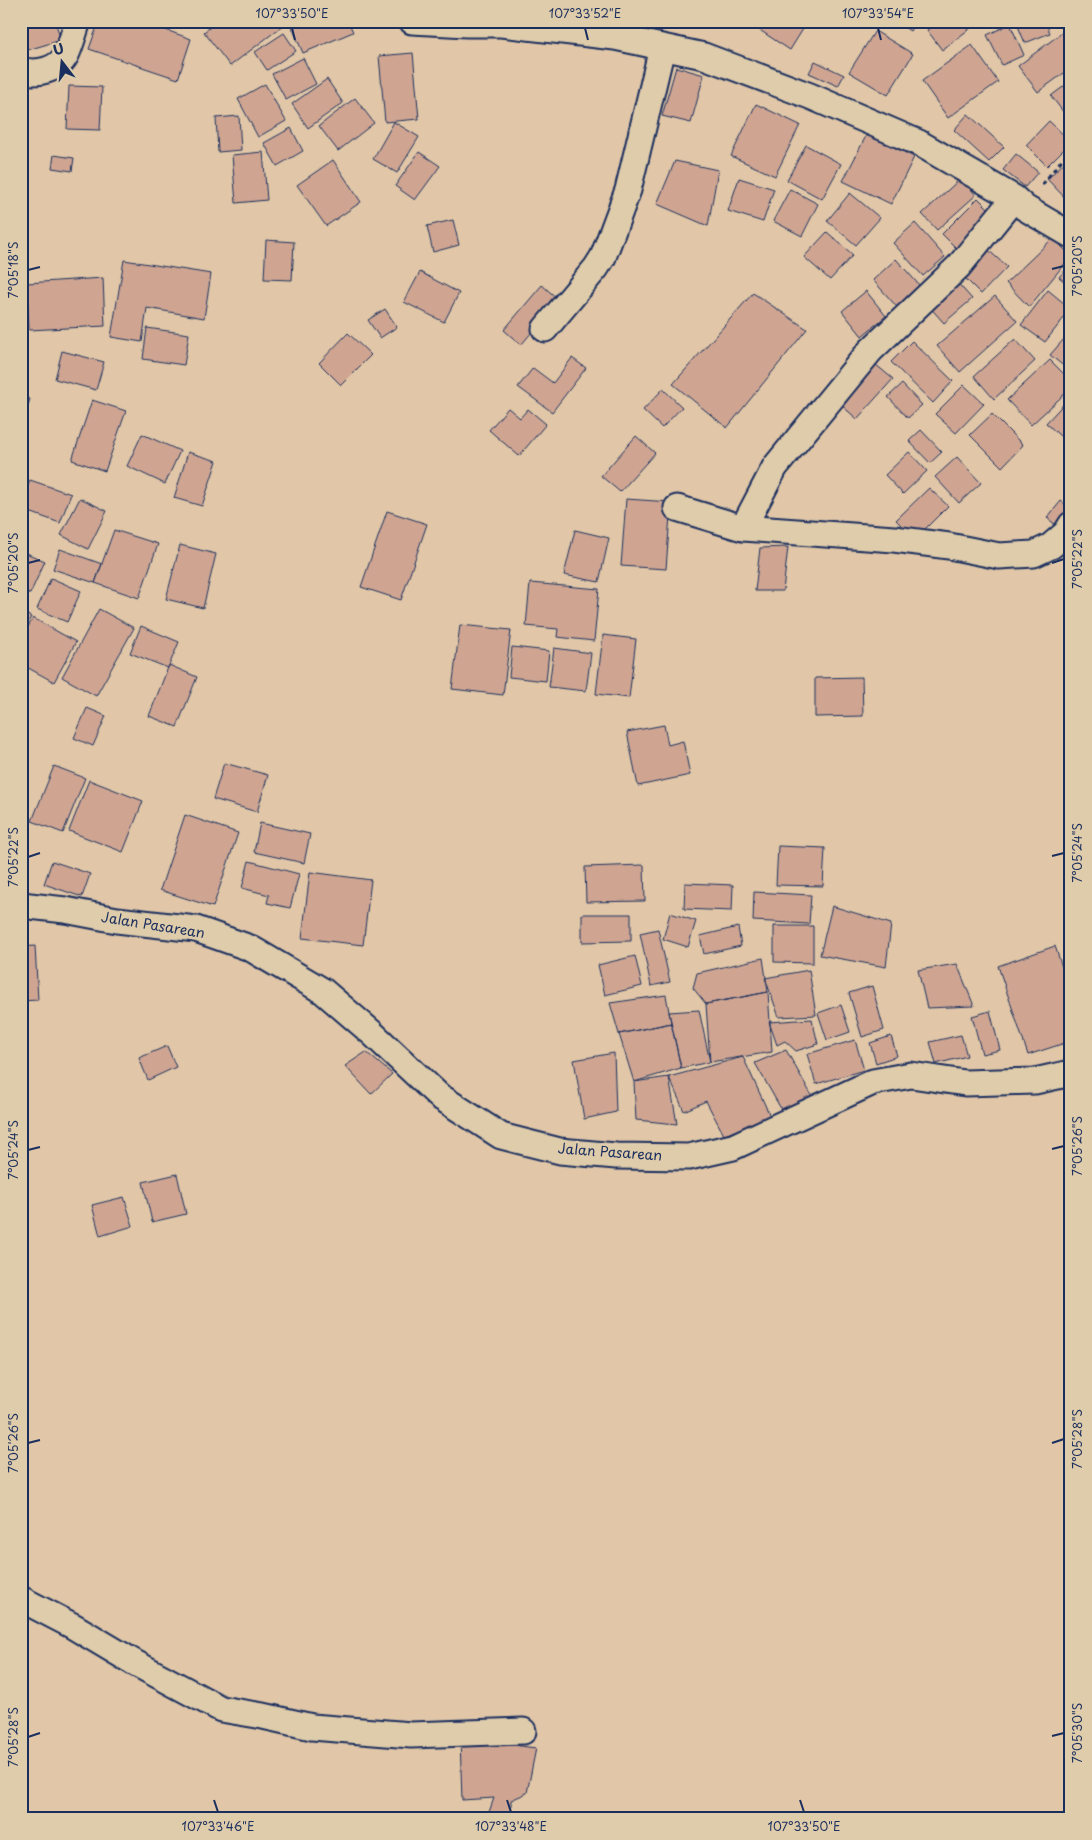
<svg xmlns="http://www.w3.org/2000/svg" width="1092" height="1840" font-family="'Playpen Sans',sans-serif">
<rect width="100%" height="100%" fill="#e1c7a7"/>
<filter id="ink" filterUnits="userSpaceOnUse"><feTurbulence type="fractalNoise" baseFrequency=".02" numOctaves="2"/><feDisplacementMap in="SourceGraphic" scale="10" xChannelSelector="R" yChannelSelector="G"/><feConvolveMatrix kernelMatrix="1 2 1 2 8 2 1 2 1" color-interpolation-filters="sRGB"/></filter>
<g filter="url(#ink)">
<!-- building -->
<path fill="#cfa592" stroke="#1b2f5e" d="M21,21H55L61,40L21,52Z
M99,21H154L164,25L163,29L191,39L178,79L89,49Z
M218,21H289L230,66L204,32Z
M305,21H348L353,32L303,53L292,27Z
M759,21H808L790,50L755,27Z
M895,21H916L910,31Z
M939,21H975L977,23L942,50L927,30Z
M1016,21H1045L1050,33L1025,43Z
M1010,24L1024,55L1002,65L987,35Z
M1068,28L1071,32V68L1038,92L1018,66Z
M875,31L913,54L888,95L849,72Z
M284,33L296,51L267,70L255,52Z
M972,45L998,82L948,118L922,81Z
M413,53L419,119L385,122L379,56Z
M303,58L316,84L286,100L272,74Z
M815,61L844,75L838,86L809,73Z
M676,67L704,75L691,123L662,116Z
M327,79L343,103L308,128L292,104Z
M1071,81V122L1051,96Z
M265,84L286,121L258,137L238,99Z
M69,86L102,87L100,130L67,129Z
M355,98L374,123L338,151L319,126Z
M756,104L800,125L775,176L731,156Z
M968,114L1004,147L989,162L954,130Z
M239,116L241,150L218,152L216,118Z
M1049,121L1071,142L1047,166L1026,145Z
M394,122L419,137L397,173L373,159Z
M291,128L303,151L277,166L264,143Z
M867,134L914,157L891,204L843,181Z
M806,145L841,164L822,199L787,180Z
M263,152L267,200L236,203L232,155Z
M419,152L440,166L415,200L395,186Z
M1016,154L1038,172L1025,187L1003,170Z
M54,155L74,158L72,171L52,168Z
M1071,156V198L1068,201L1047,179Z
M333,160L361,202L326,226L297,185Z
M675,161L718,170L708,226L657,204Z
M739,178L774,189L763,222L728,211Z
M961,178L976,195L937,230L922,214Z
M790,189L818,204L802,236L773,221Z
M850,193L880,218L856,245L827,221Z
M978,198L993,213L956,248L942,234Z
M453,220L459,245L433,252L427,226Z
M915,223L945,257L923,276L893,243Z
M827,232L853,255L830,280L804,257Z
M1053,238L1071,256L1029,307L1006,283Z
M266,240L294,242L292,280L264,279Z
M984,246L1007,267L981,294L959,272Z
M896,259L920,286L897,307L873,280Z
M124,260L211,274L204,318L147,308L142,342L111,337Z
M1071,264V287L1059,277Z
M420,272L459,293L444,322L404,302Z
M103,278L105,326L29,330L27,283Z
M955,280L972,299L944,323L927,304Z
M542,285L559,300L521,345L504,330Z
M1048,290L1071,309L1045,342L1021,325Z
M866,291L886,316L862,336L842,311Z
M753,293L807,329L727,428L673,384Z
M995,296L1017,321L960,372L937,346Z
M385,309L397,327L380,338L368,320Z
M147,328L189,334L184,365L143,359Z
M1071,331V372L1050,355Z
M348,333L371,355L341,385L319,363Z
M1015,339L1035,361L994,399L974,376Z
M912,341L953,381L933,403L891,362Z
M62,351L104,362L96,390L55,379Z
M572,358L586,368L552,412L518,387L533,368L553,383Z
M1050,360L1071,381V388L1031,425L1007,400Z
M875,364L893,379L857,419L839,403Z
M902,384L922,405L908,418L888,397Z
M964,385L984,404L956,433L935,414Z
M663,389L682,407L662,428L643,410Z
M21,396L30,399L21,428Z
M1071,396V446L1046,423Z
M92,400L126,411L105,471L72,460Z
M508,408L520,418L528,409L546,424L519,456L489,430Z
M992,414L1023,445L1002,467L970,435Z
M921,430L942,452L930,463L909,441Z
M142,434L180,451L165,484L127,466Z
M636,436L655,453L620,492L601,476Z
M188,452L217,461L202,506L174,498Z
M909,452L927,471L903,494L885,475Z
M957,457L981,483L959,503L935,477Z
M30,480L71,494L60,523L21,509V504Z
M929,488L948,506L915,539L896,520Z
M80,498L107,511L88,549L61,535Z
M626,499L671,502L666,569L621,566Z
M1061,501L1071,509V517L1061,529L1047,518Z
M387,511L427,524L401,600L361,587Z
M114,530L158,544L139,598L95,583Z
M575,530L609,538L599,582L564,575Z
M180,545L216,554L203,608L166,599Z
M788,547L783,591H755L760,548Z
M60,549L102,564L95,583L53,569Z
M21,551L45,561L30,594L21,590Z
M51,578L81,591L67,622L37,609Z
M530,583L599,589L594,641L557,637L558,629L526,626Z
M99,609L134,628L96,696L62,677Z
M21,611L31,617L21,635Z
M33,618L76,642L54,682L21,664V639Z
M460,625L511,630L503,695L452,689Z
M141,626L179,642L168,668L130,653Z
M603,635L636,639L629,698L596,694Z
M512,647L549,651L546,681L509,677Z
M554,648L591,653L586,691L549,687Z
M169,665L197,677L177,727L149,716Z
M862,677L863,716L815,717V678Z
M87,708L106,716L93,746L74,738Z
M664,725L668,745L683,741L690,775L638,786L627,732Z
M224,763L268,775L257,812L213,799Z
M54,766L85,778L63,833L32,821Z
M89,780L143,801L123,852L69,831Z
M185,815L238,833L213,907L160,890Z
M260,823L310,834L304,863L254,852Z
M778,846L825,848L823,886L776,885Z
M52,861L90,874L82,897L44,884Z
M249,861L299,874L290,908L267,903L269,895L242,888Z
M644,865L645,901L586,902L585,867Z
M310,872L371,880L363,945L302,938Z
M685,883L733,885L732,911L684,909Z
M754,892L811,895L809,924L753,921Z
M832,906L891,924L886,967L820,955Z
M670,913L696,921L688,947L663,939Z
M582,914H631V941L582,942Z
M774,926H813V963L774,962Z
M738,927L741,946L704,954L700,936Z
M658,929L670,982L651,986L640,933Z
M35,946L38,1000L21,1001V947Z
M1055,946L1071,994V1041L1028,1055L998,966Z
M635,956L642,986L605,995L598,965Z
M763,958L768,992L706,1004L693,988L697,973Z
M957,964L974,1006L927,1008L918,970Z
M809,970L816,1015L779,1017L765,978Z
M872,986L884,1030L862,1037L849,993Z
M768,992L772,1052L710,1062L706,1004Z
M666,995L671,1023L619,1034L610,1003Z
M841,1005L850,1032L827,1040L818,1013Z
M699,1010L710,1062L681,1068L669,1012Z
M990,1011L1000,1050L982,1054L972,1016Z
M812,1019L818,1044L796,1051L785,1041L777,1045L769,1022Z
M671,1023L681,1068L634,1082L619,1034Z
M961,1035L967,1056L936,1064L930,1042Z
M891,1036L897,1056L876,1063L870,1043Z
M855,1040L864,1070L816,1084L807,1054Z
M167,1046L176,1067L148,1080L139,1058Z
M786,1050L812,1096L784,1114L755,1063Z
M366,1052L392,1074L371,1094L345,1066Z
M614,1053L616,1112L584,1119L574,1060Z
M743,1057L771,1118L724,1135L706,1101L684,1111L669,1077Z
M669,1077L677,1124L636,1120L634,1082Z
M177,1174L186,1214L152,1222L143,1182Z
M124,1197L133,1226L100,1236L92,1205Z
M460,1738L536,1748L527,1793L511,1800V1819L488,1815L494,1798L462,1800Z"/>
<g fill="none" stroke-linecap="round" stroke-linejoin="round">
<!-- minor casing -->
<g stroke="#1b2f5e" stroke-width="29">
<path id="minor" d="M412,21L467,24H501L615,37L704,56L810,96L919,143L1014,198L1025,208L1071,235
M21,70C37,75 58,70 66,55C71,45 74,32 78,21
M545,329L596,268L603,257L628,190L662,48
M677,508L743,528L894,539L949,546L999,556L1034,554L1051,546L1066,533L1071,525
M743,528L775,467L870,351L959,266L1014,198
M21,905L65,910L117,920L196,929L250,948L323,991L372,1033L439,1096L501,1136L560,1151L616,1156L689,1157L733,1147L873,1082L911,1075L965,1083L1035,1081L1071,1073
M21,1599L73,1626L135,1663L221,1709L263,1716L312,1727L411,1735L523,1731"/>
</g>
<!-- path -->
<path stroke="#1b2f5e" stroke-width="3" stroke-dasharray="5 4" stroke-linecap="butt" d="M1042,185L1071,148"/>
<!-- minor -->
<use href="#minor" stroke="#dfccaa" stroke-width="25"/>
</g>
</g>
<!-- ticks -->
<path fill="none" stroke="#1b2f5e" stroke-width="2" d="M292,28L295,40M585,28L588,40M878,28L881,40M1052,269L1064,266M28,270L40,267M28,563L40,560M1052,563L1064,559M1052,856L1064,853M28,857L40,853M1052,1149L1064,1146M28,1150L40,1147M28,1443L40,1440M1052,1443L1064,1439M1052,1736L1064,1733M28,1737L40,1733M214,1800L218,1812M507,1800L511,1812M800,1800L804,1812"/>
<g text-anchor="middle" stroke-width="5" stroke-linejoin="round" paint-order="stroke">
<!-- street labels -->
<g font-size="14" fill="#1b2f5e" stroke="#dfccaa">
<text transform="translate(153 925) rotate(9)" y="5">Jalan Pasarean</text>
<text transform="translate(610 1152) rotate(4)" y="5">Jalan Pasarean</text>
</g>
</g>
<!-- margin -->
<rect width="1092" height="1840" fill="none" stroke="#dfccaa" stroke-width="55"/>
<!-- north arrow -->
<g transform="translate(62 62) rotate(344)" stroke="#dfccaa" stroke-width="4" paint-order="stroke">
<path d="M0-4L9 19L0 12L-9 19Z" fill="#1b2f5e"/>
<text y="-8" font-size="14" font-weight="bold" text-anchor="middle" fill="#1b2f5e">U</text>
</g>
<rect x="28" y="28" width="1036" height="1784" fill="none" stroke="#1b2f5e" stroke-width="2"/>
<g font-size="12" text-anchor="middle" fill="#1b2f5e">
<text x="292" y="18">107°33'50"E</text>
<text x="585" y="18">107°33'52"E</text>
<text x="878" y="18">107°33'54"E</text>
<text transform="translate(1078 266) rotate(-90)" y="4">7°05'20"S</text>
<text transform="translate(14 270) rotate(-90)" y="4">7°05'18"S</text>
<text transform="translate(1078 559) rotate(-90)" y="4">7°05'22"S</text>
<text transform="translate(14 563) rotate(-90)" y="4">7°05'20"S</text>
<text transform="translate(1078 853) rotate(-90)" y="4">7°05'24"S</text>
<text transform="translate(14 857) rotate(-90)" y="4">7°05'22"S</text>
<text transform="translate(1078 1146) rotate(-90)" y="4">7°05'26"S</text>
<text transform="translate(14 1150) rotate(-90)" y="4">7°05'24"S</text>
<text transform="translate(1078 1439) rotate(-90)" y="4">7°05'28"S</text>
<text transform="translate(14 1443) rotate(-90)" y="4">7°05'26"S</text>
<text transform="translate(1078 1733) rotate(-90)" y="4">7°05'30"S</text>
<text transform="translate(14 1737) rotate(-90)" y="4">7°05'28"S</text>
<text x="218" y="1831">107°33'46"E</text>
<text x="511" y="1831">107°33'48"E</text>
<text x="804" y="1831">107°33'50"E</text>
</g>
</svg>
